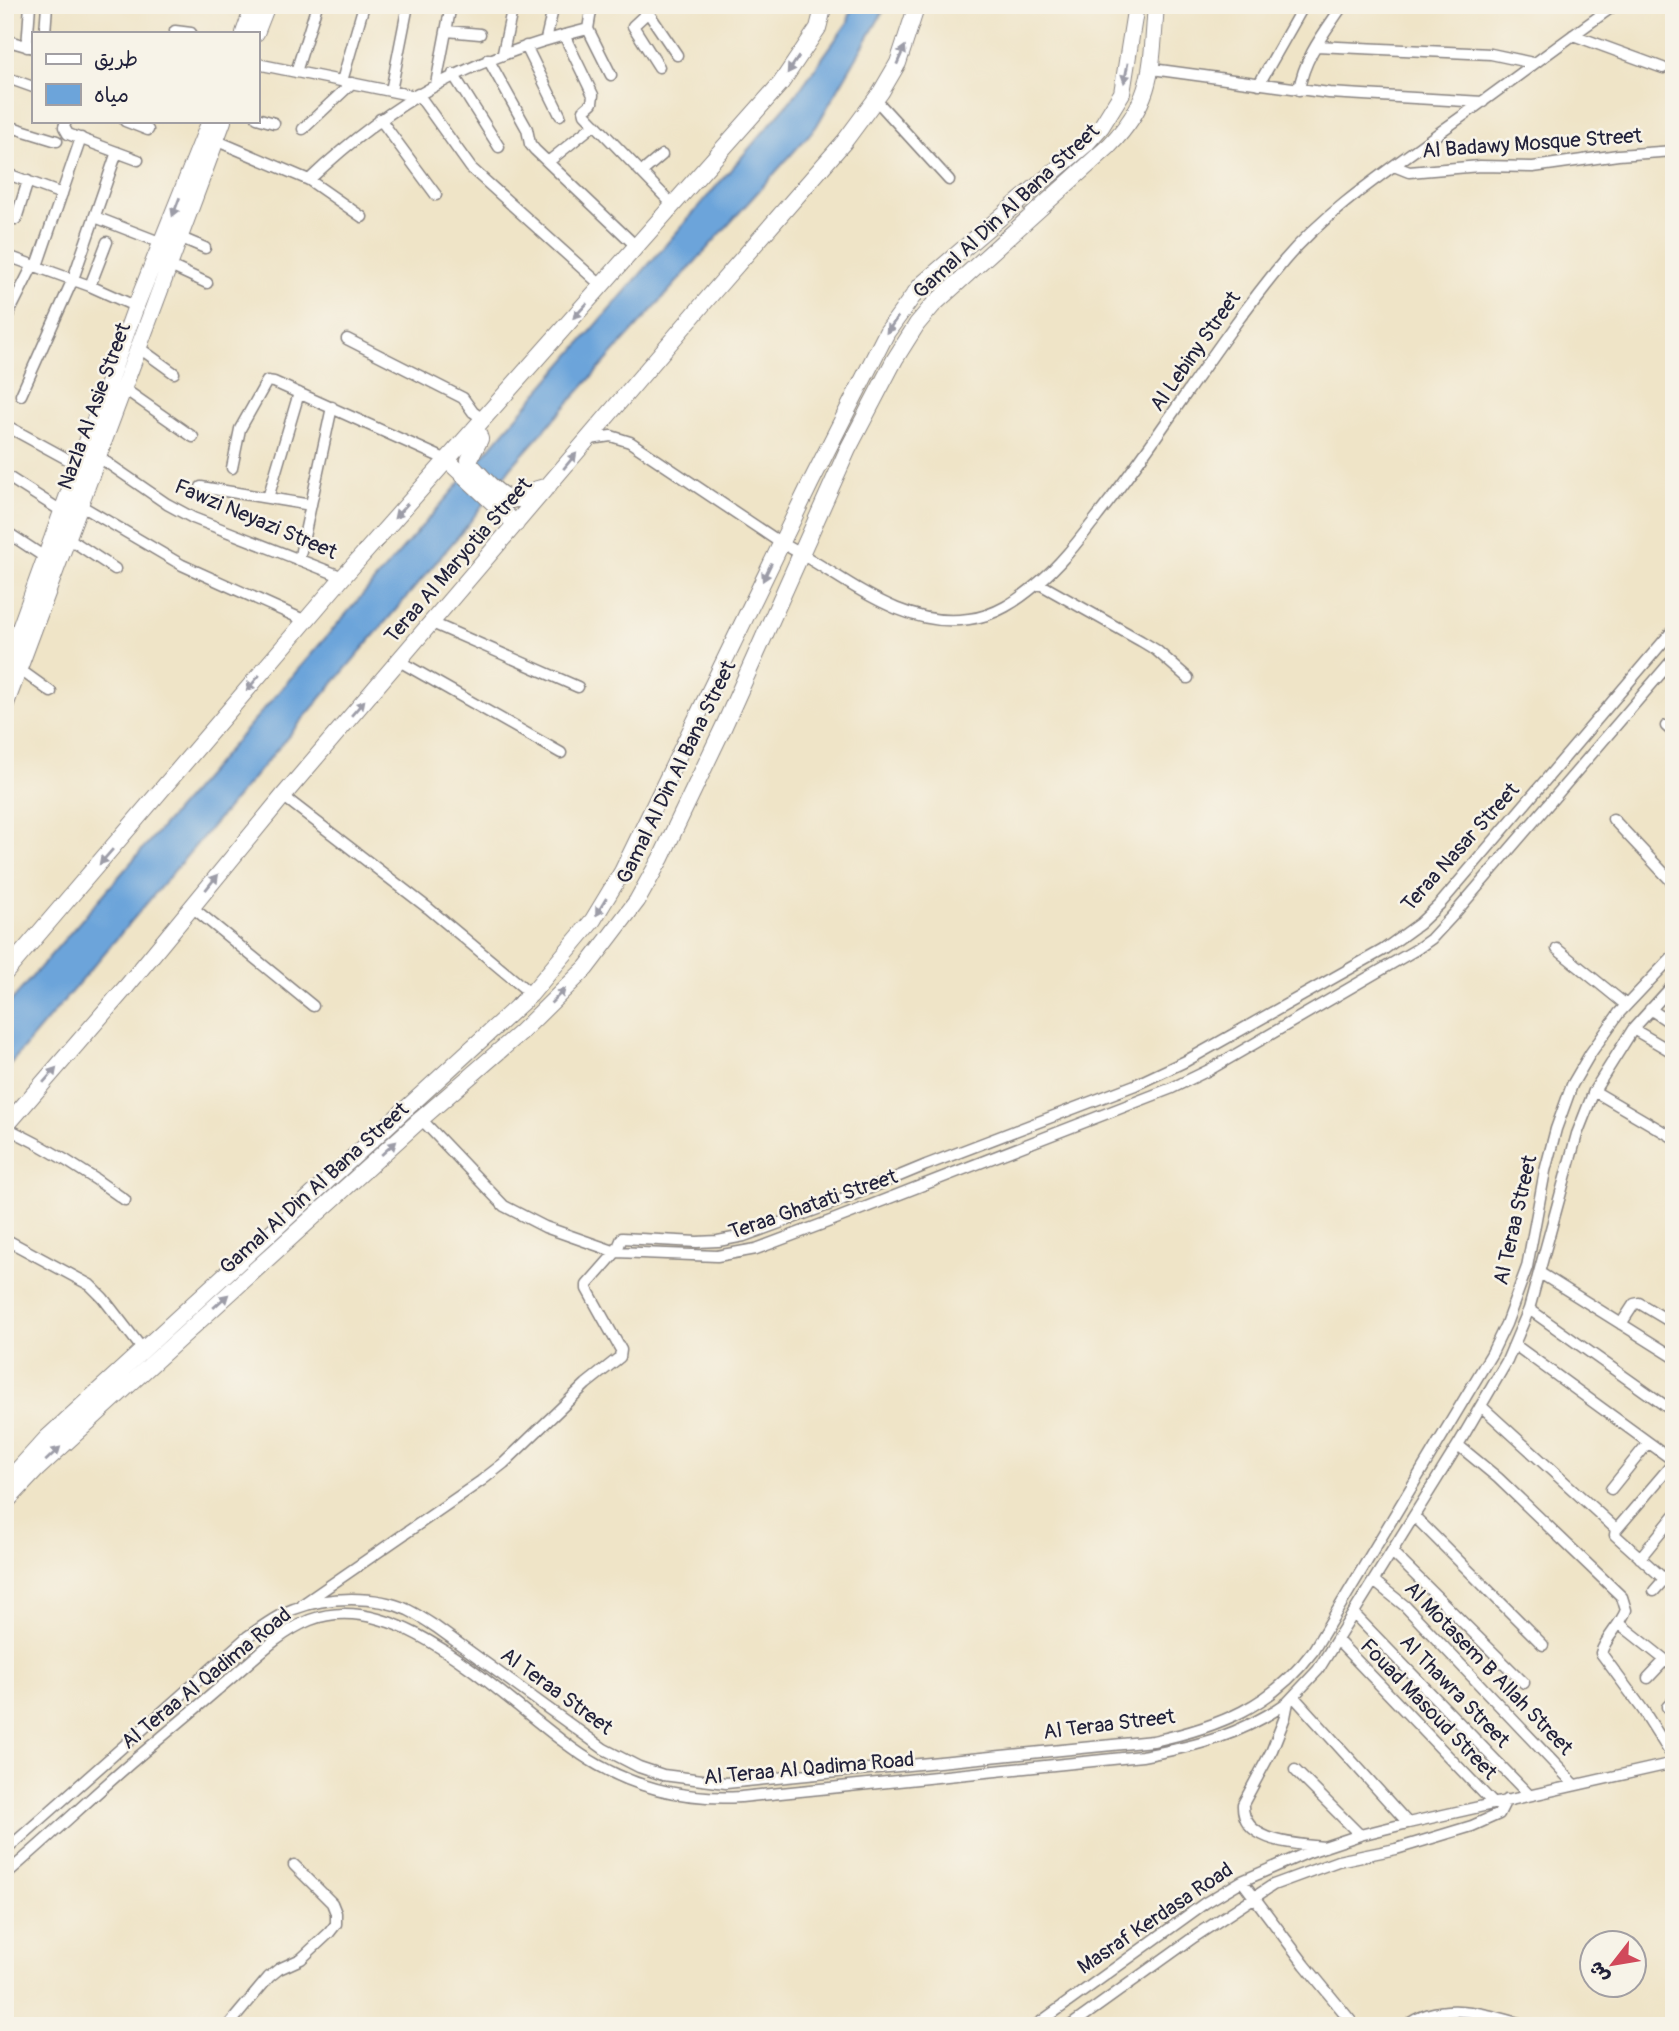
<svg xmlns="http://www.w3.org/2000/svg" width="1679" height="2031" font-family="Pangolin,'Playpen Sans Arabic',sans-serif">
<rect width="100%" height="100%" fill="#f7f3e8"/>
<filter id="ink" filterUnits="userSpaceOnUse"><feTurbulence type="fractalNoise" baseFrequency=".0143" numOctaves="2"/><feDisplacementMap in="SourceGraphic" scale="14" xChannelSelector="R" yChannelSelector="G"/><feConvolveMatrix kernelMatrix="1 2 1 2 8 2 1 2 1" color-interpolation-filters="sRGB"/></filter>
<filter id="wash" filterUnits="userSpaceOnUse"><feTurbulence type="fractalNoise" baseFrequency=".00686" numOctaves="4" result="noise"/><feDisplacementMap in="SourceGraphic" scale="28" xChannelSelector="R" yChannelSelector="G"/><feGaussianBlur stdDeviation="1.57" result="paint"/><feColorMatrix in="noise" values="0 0 0 0 0 0 0 0 0 0 0 0 0 0 0 0 0 1.4 0 .05"/><feComposite in="paint" operator="in"/></filter>
<g filter="url(#wash)">
<rect width="100%" height="100%" fill="#efe4c7"/>
<!-- water -->
<path fill="#6ca4da" stroke="#47638a" stroke-width="2" d="M852,5H887L816,127L512,466L466,527L5,1070V1008L798,92L848,22Z"/>
</g>
<g filter="url(#ink)">
<g fill="none" stroke-linecap="round" stroke-linejoin="round">
<!-- street casing -->
<g stroke="#888381" stroke-width="13">
<path id="street" d="M592,5L588,29L611,75
M643,5L677,55
M648,12L633,26L659,67
M175,31L191,33
M447,31L480,34
M45,33L47,5
M564,35L593,95L592,103L584,110L585,114L673,205
M1573,35L1663,68
M546,39L554,5
M5,40L33,48
M526,46L560,115
M1316,46L1491,54L1533,63
M27,47L30,5
M503,53L513,5
M488,59L527,129L530,144L535,150L637,247
M257,64L415,96
M1152,69L1329,93L1483,102
M296,72L317,5
M453,74L499,147
M5,77L33,87
M342,81L364,5
M436,84L451,5
M1259,84L1304,5
M1299,90C1304,57 1325,32 1343,5
M391,91L408,5
M418,94L471,168L603,287
M876,100L949,180
M257,118L274,123
M380,119L436,195
M66,121L64,127L68,134L138,160
M125,121L148,130
M5,125L57,141
M303,129L352,83
M215,140L309,180L362,217
M548,162L595,124
M1394,166L1409,172L1480,166L1533,167L1618,155L1674,151
M642,172L662,155
M5,173L62,194
M309,180C395,98 473,57 588,29
M95,217L162,243
M16,219L28,181
M179,237L205,248
M5,255L90,286L139,308
M168,265L207,283
M37,266L81,138
M90,286L107,242
M5,321L33,265
M347,339L463,398L473,412L483,419
M138,347L174,373
M123,388L193,437
M21,395L73,279L117,152
M5,425L80,466
M590,439L611,436L630,442L781,543C840,572 898,630 969,619C995,616 1017,601 1037,584C1064,562 1085,532 1107,504C1168,425 1220,338 1284,261C1327,210 1390,169 1443,130C1501,89 1557,46 1615,5
M93,453L167,504L193,518L343,577
M232,468L240,429L267,381L274,382L447,460
M5,475L63,512
M201,487L311,505
M268,498L299,393
M80,505L182,565L306,621
M5,531L46,558
M68,538L115,569
M299,560L332,407
M1038,583L1141,641L1156,650L1188,678
M432,623L578,687
M399,661L561,753
M19,669L51,692
M1666,726L1674,733
M283,796L428,908L531,994
M1613,819L1674,884
M192,907L313,1006
M1557,949L1626,1005
M1650,1009L1674,1025
M1633,1029L1674,1053
M1594,1091L1674,1138
M421,1119L504,1206L545,1227L616,1252L717,1256L756,1249L833,1220L1172,1088L1209,1070L1417,949L1431,939L1455,913L1674,658
M5,1127C48,1148 87,1172 125,1200
M5,1239L90,1285L103,1298L143,1350
M1540,1273L1674,1357
M1529,1309L1674,1412
M1621,1324L1634,1304L1639,1303L1674,1324
M1515,1345L1674,1461
M1481,1406L1616,1529L1615,1535L1664,1579
M1458,1445L1498,1478L1622,1597L1626,1610C1620,1626 1606,1637 1601,1653L1643,1710L1674,1759
M1611,1489L1648,1443
M1414,1516L1543,1645
M1616,1530L1674,1462
M1392,1552L1524,1683
M1640,1558L1674,1516
M1374,1581L1405,1606L1574,1784
M1654,1591L1674,1568
M303,1604L481,1481L504,1463L586,1384L620,1357L621,1350L587,1289V1285L616,1252L622,1238L697,1242L718,1241L744,1236L834,1203L926,1165L1135,1085L1186,1061L1383,950L1419,924L1440,904L1674,629
M1354,1614L1529,1795
M1620,1624L1674,1667
M1337,1640L1493,1803
M1648,1678L1665,1660
M1294,1697L1408,1823
M1667,1707L1674,1700
M1295,1770L1360,1835
M1325,1847C1297,1844 1241,1843 1243,1804L1272,1750L1285,1717L1288,1702L1318,1670L1458,1445L1507,1361L1529,1309L1577,1134L1594,1091L1633,1029L1674,984
M5,1851L247,1637C262,1627 277,1615 294,1609C327,1596 376,1595 408,1610C418,1615 427,1621 436,1627L604,1749L639,1767L663,1775L726,1783L1153,1741C1219,1727 1272,1706 1313,1651L1492,1353L1506,1324L1527,1267L1545,1171L1556,1129L1572,1085L1590,1054L1619,1013L1674,955
M5,1875C45,1841 84,1804 124,1769C155,1742 186,1717 217,1690C246,1667 275,1634 310,1620C408,1583 520,1721 598,1765C642,1790 691,1800 741,1797L1142,1756C1198,1746 1241,1735 1288,1702
M1242,1881L1305,1965L1355,2026
M228,2026L269,1977L279,1969L301,1959L329,1933L336,1924V1913L332,1903L294,1865
M1035,2026L1205,1903L1242,1881L1309,1852L1360,1835L1408,1823L1674,1763
M1070,2026L1194,1937L1273,1885L1338,1861L1396,1849L1472,1826L1499,1814L1506,1800
M1406,2026C1440,2000 1485,2013 1522,2024"/>
</g>
<!-- secondary casing -->
<g stroke="#888381" stroke-width="18">
<path id="secondary" d="M244,33L254,5
M256,33L267,5
M476,427L480,439L469,460L471,465C482,476 504,506 521,498C531,493 536,487 548,487
M447,460L516,524
M5,670L136,306L210,121
M5,706L223,121
M5,973L343,577L781,83L818,28L824,5
M5,1127L127,986L283,796L715,290L844,142L881,92L898,63L917,5
M5,1484L46,1439L531,994L593,920L622,872L811,482L887,332L921,285L1085,145L1101,127L1122,93L1136,5
M5,1503L37,1469L99,1412L421,1119L520,1033L586,968L637,901L661,858L724,726L848,449L895,359L917,324L933,305L1109,146C1155,99 1151,66 1156,5"/>
</g>
<!-- street -->
<use href="#street" stroke="#fff" stroke-width="10"/>
<!-- secondary -->
<use href="#secondary" stroke="#fff" stroke-width="16"/>
</g>
<!-- one-way arrows -->
<defs><path id="oneway-solid" d="M-6-.8H1V-3.2L6.5 0L1 3.2V.8H-6Z" transform="scale(1.75)"/></defs>
<g fill="#9c9ca7">
<use href="#oneway-solid" transform="translate(901 55) rotate(-66)"/>
<use href="#oneway-solid" transform="translate(793 65) rotate(124)"/>
<use href="#oneway-solid" transform="translate(1126 73) rotate(101)"/>
<use href="#oneway-solid" transform="translate(176 207) rotate(111)"/>
<use href="#oneway-solid" transform="translate(580 311) rotate(133)"/>
<use href="#oneway-solid" transform="translate(892 325) rotate(125)"/>
<use href="#oneway-solid" transform="translate(570 461) rotate(-50)"/>
<use href="#oneway-solid" transform="translate(401 511) rotate(132)"/>
<use href="#oneway-solid" transform="translate(767 572) rotate(116)"/>
<use href="#oneway-solid" transform="translate(253 683) rotate(130)"/>
<use href="#oneway-solid" transform="translate(358 708) rotate(-49)"/>
<use href="#oneway-solid" transform="translate(106 857) rotate(131)"/>
<use href="#oneway-solid" transform="translate(212 882) rotate(-51)"/>
<use href="#oneway-solid" transform="translate(601 907) rotate(121)"/>
<use href="#oneway-solid" transform="translate(558 996) rotate(-45)"/>
<use href="#oneway-solid" transform="translate(50 1075) rotate(-49)"/>
<use href="#oneway-solid" transform="translate(389 1148) rotate(-42)"/>
<use href="#oneway-solid" transform="translate(221 1301) rotate(-42)"/>
<use href="#oneway-solid" transform="translate(53 1454) rotate(-43)"/>
</g>
</g>
<g text-anchor="middle" stroke-width="5" stroke-linejoin="round" paint-order="stroke">
<!-- street labels -->
<g font-size="21" fill="#22223b" stroke="#f7f3e8">
<text transform="translate(1532 143) rotate(-4)" y="7">Al Badawy Mosque Street</text>
<text transform="translate(1006 211) rotate(-43)" y="7">Gamal Al Din Al Bana Street</text>
<text transform="translate(1195 351) rotate(-55)" y="7">Al Lebiny Street</text>
<text transform="translate(94 406) rotate(-70)" y="7">Nazla Al Asie Street</text>
<text transform="translate(256 519) rotate(23)" y="7">Fawzi Neyazi Street</text>
<text transform="translate(458 560) rotate(-49)" y="7">Teraa Al Maryotia Street</text>
<text transform="translate(676 772) rotate(-64)" y="7">Gamal Al Din Al Bana Street</text>
<text transform="translate(1460 847) rotate(-48)" y="7">Teraa Nasar Street</text>
<text transform="translate(314 1188) rotate(-42)" y="7">Gamal Al Din Al Bana Street</text>
<text transform="translate(813 1204) rotate(-19)" y="7">Teraa Ghatati Street</text>
<text transform="translate(1515 1220) rotate(-77)" y="7">Al Teraa Street</text>
<text transform="translate(1489 1668) rotate(46)" y="7">Al Motasem B Allah Street</text>
<text transform="translate(206 1678) rotate(-39)" y="7">Al Teraa Al Qadima Road</text>
<text transform="translate(557 1691) rotate(36)" y="7">Al Teraa Street</text>
<text transform="translate(1455 1691) rotate(46)" y="7">Al Thawra Street</text>
<text transform="translate(1429 1709) rotate(46)" y="7">Fouad Masoud Street</text>
<text transform="translate(1109 1724) rotate(-7)" y="7">Al Teraa Street</text>
<text transform="translate(809 1768) rotate(-5)" y="7">Al Teraa Al Qadima Road</text>
<text transform="translate(1155 1918) rotate(-34)" y="7">Masraf Kerdasa Road</text>
</g>
</g>
<!-- margin -->
<rect width="1679" height="2031" fill="none" stroke="#f7f3e8" stroke-width="28"/>
<!-- legend -->
<rect x="32" y="32" width="228" height="91" fill="#f7f3e8" stroke="#a29fa3" stroke-width="2"/>
<rect x="46" y="54" width="35" height="10" fill="#ffffff" stroke="#a29fa3" stroke-width="2"/>
<text x="94" y="66" font-size="21" fill="#22223b">طريق</text>
<rect x="46" y="84" width="35" height="21" fill="#6ca4da" stroke="#a29fa3" stroke-width="2"/>
<text x="94" y="102" font-size="21" fill="#22223b">مياه</text>
<!-- north arrow -->
<g transform="translate(1613 1964) rotate(239)"><circle r="33" fill="#f7f3e8" stroke="#a29fa3" stroke-width="2"/>
<path d="M0-5L12 26L0 18L-12 26Z" fill="#d1495b"/>
<text y="-10" font-size="19" font-weight="bold" text-anchor="middle" fill="#22223b">ش</text>
</g>
</svg>
